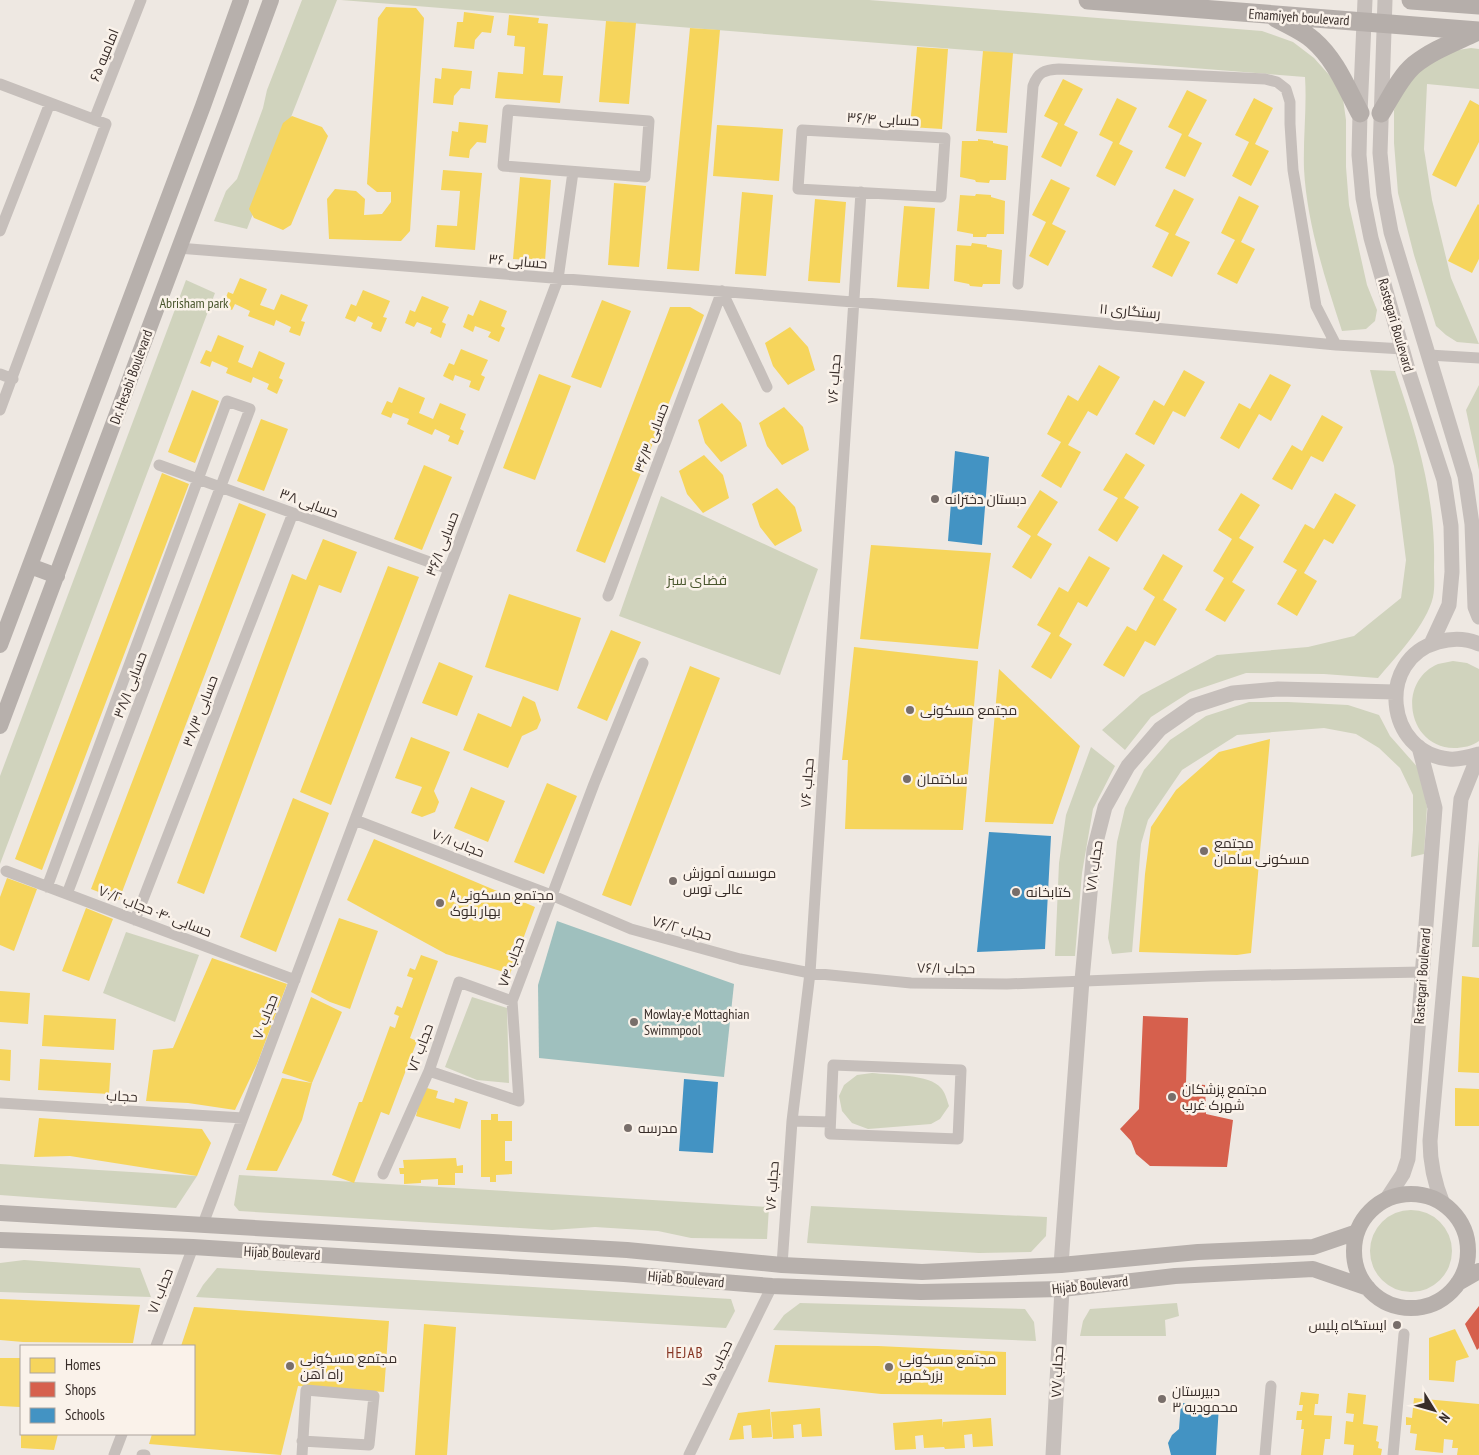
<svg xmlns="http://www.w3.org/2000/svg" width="1479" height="1455" font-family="'PT Sans Narrow',Cairo,sans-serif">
<rect width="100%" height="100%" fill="#eee8e2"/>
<!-- green -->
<path fill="#d0d3bd" d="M302,0H337L247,229L214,221L226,191L237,179L263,108L267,90Z
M341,0H869L1262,31L1293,42L1314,58L1331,77L1343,99L1346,120V167L1349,205L1367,285L1377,310L1375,321L1366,329L1342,331C1325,278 1307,224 1304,169C1303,138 1307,107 1305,77Z
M1471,48L1479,49V89L1427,84L1424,149L1432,200L1451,278L1479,344L1457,342L1446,335L1436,326L1414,255L1398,193L1394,143V110L1406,82L1445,52Z
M186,280L215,293L0,864V776Z
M1370,370L1395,371C1417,436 1436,497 1434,567C1434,576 1435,588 1433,597C1427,624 1396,657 1378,678L1324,674L1246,673L1190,692L1151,717L1125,750L1102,730L1141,695L1217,655L1308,647L1354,636L1401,598L1406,560L1394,466Z
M1479,385V470L1466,410Z
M661,496L818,569L780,675L619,616Z
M1453,661L1467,663L1479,669V741C1472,746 1463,748 1454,748C1408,748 1396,682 1438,664C1443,663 1448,662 1453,661Z
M1249,702H1288L1348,705L1379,715L1390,736L1420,770L1427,807L1424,854L1411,857L1413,830V795L1400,768L1379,748L1356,734L1324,728L1237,735L1182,770L1148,820L1141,844L1132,952L1112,954L1108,938L1117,842L1125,808L1144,770L1170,740L1206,716Z
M1091,747L1115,766L1093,809L1082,873L1075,956H1055L1059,863L1066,815Z
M1479,840V947H1472Z
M126,932L199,955L175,1022L103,993Z
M472,997L507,1008L509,1083L477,1080L445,1067Z
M872,1073C890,1075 930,1074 941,1088C945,1092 947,1100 949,1106L940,1119L931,1124L868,1129L852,1123L842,1111L839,1096L844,1085L857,1075Z
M0,1164L197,1176L176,1208L0,1195Z
M239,1175L769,1207L767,1239L691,1238L658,1231L595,1227L552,1230L239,1211L234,1205Z
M811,1206L1047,1217L1046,1236L1031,1252L979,1253L807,1243Z
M1370 1251a41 41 0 1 1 82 0a41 41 0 1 1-82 0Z
M24,1260L140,1268L151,1297L0,1292V1263Z
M217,1268L731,1299L735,1311L726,1328L196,1297L203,1285Z
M800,1303L1025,1309L1034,1322L1036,1341L773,1330L784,1315Z
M1177,1303L1179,1316L1165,1320L1166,1336H1080L1083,1321L1090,1309Z"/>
<!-- water -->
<path fill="#9fc0be" d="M557,921L734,984L724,1077L539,1058L538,985Z"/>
<!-- homes -->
<path fill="#f6d55c" d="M386,7L416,8L424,18L410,231L401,241L329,239L327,199L335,189L356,191L365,199L364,215L382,214L391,202V192H377L367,184L378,18Z
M464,12L494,16L491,33L482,32L475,40L474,49L454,47L457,22H463Z
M509,15L539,18L538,23L548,24L543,75L563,76L560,103L495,98L498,72L523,74L525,47L514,46L515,36L507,35Z
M606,21L636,23L629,104L599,102Z
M690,28L720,30L699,271L667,269Z
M917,47L948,49L942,129L910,127Z
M983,51L1013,53L1007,133L976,131Z
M442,68L472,71L470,89L461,88L454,96L453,105L433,103L435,78L441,79Z
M1063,79L1083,89L1064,125L1078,132L1061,167L1041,157L1058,123L1044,116Z
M1187,90L1207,100L1188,136L1202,143L1185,177L1165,168L1182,134L1168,127Z
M1117,98L1137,108L1119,144L1133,151L1115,186L1096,176L1113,142L1099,135Z
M1254,98L1273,108L1255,144L1269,151L1251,186L1232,176L1249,142L1235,135Z
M1470,100L1479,105V142L1456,187L1432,175Z
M292,116L322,127L328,136L291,225L283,230L254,218L249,209L283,123Z
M459,122L488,125L486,143L477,142L470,150L469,158L449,156L452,131L458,132Z
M717,125L783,129L779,181L713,176Z
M978,139L993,141V143L1008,146L1006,180H990L989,183L976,182L975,180L960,177L962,141H978Z
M443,170L482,173L475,250L435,247L437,225L457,226L460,191L441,190Z
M520,177L551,180L545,261L513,259Z
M1051,179L1070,188L1052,224L1066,231L1048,266L1029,256L1046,222L1032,215Z
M614,183L646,186L639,267L608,265Z
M1174,189L1194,199L1175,235L1190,242L1172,277L1152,267L1169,233L1155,226Z
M742,192L773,195L766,276L735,274Z
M976,194L991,195V197L1005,201L1004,234H987L986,237H973V234L957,231L960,195L975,196Z
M1239,196L1259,206L1241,242L1255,249L1237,284L1217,274L1235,240L1221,233Z
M815,199L846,202L840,283L808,281Z
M1478,204L1479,205V259L1472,273L1448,261Z
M904,206L935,208L929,289L897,287Z
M972,243L987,245V247L1002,250L1000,284H983L982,287L970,286L969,284L954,281L956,245L971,246Z
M240,278L267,289L260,305L274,310L281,294L308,305L301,321L305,322L300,336L289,332L291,327L276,320L274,326L248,316L250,311L235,304L232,310L223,306L228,292L233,294Z
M363,290L390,301L383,317L387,318L381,332L371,328L373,323L358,316L355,322L345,318L351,304L356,306Z
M422,296L449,307L442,322L446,324L441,338L430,333L432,328L417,322L414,327L405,323L410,310L415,312Z
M480,300L507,311L501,326L505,328L499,342L488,337L491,332L475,326L473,332L463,327L468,314L473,316Z
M602,300L631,311L601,388L571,377Z
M670,307H690L704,315L605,563L576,551Z
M790,327L808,347L815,370L788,385L773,366L765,343Z
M218,335L244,346L238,362L252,368L259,351L285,363L279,378L283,380L277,394L267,389L269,384L253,377L251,383L226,373L228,368L212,361L210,367L200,363L206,350L211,352Z
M461,349L488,360L481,375L485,377L479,391L469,387L471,381L455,375L453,381L443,376L449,363L454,365Z
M1099,365L1120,377L1097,416L1088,411L1068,445L1081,452L1061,488L1041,476L1061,442L1047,434L1068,395L1078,401Z
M1184,370L1205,382L1185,417L1173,411L1154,445L1135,434L1154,400L1164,406Z
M539,374L571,386L535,480L503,468Z
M1270,374L1291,385L1271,421L1259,414L1239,449L1220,438L1239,403L1250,409Z
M399,387L425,398L419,413L433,419L440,403L466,414L460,429L464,431L458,445L448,441L450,436L435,429L432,435L407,424L409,419L393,413L391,418L381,414L387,401L392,403Z
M192,390L219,401L195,463L168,452Z
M722,403L741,423L747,446L721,462L705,443L698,420Z
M784,407L803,427L809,450L782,465L767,446L759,423Z
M1322,415L1343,427L1323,462L1311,456L1292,490L1272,479L1292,445L1302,451Z
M261,419L288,429L264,491L237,481Z
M1126,453L1145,465L1124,498L1139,507L1117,542L1098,530L1118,498L1103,490Z
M704,455L723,475L729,498L703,513L687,494L679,471Z
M424,465L452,477L422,550L394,539Z
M162,473L189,484L42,870L15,859Z
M777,488L795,507L802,531L775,546L760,527L752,504Z
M1040,490L1058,502L1037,535L1052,544L1031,579L1012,567L1031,536L1017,527Z
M1241,493L1260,505L1239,538L1254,547L1232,582L1245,590L1225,622L1205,610L1224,578L1213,571L1232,539L1218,530Z
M1335,493L1356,505L1333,544L1324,539L1304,573L1317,581L1297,616L1277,604L1297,570L1283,562L1305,524L1314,529Z
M239,503L266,514L119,900L91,889Z
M323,539L357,552L341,593L319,585L204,894L177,883L292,574L306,580Z
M871,545L991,553L978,649L860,639Z
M1163,554L1183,566L1163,600L1177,609L1155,646L1145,641L1124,677L1103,665L1127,626L1136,631L1155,597L1143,589Z
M1089,556L1110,568L1087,607L1078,602L1059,636L1072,644L1051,679L1031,667L1051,633L1037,625L1059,587L1068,592Z
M388,566L419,577L331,805L300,792Z
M509,594L581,618L558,691L485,667Z
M611,630L641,642L607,721L577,708Z
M854,647L978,661L963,830L845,829L848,760H842Z
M439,662L473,676L457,716L422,703Z
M690,666L720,678L631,906L602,895Z
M999,669L1080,746L1053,824L985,822Z
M523,696L535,702L541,720L537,729L522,736L508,768L463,750L478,713L511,727Z
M411,737L450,752L434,791L439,802L435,812L422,817L411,813L422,787L395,778Z
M1270,739L1251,953L1237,955L1139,952L1145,874L1151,827L1176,790L1219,752Z
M547,783L577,796L544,874L514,862Z
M471,787L505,801L488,842L454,828Z
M293,798L329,813L276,952L240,937Z
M374,839L535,907L510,974L446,954L347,900Z
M7,878L37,889L14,951L0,945V897Z
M86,908L113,919L89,981L62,971Z
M339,918L378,931L350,1009L330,1002L311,992Z
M421,955L438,961L410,1038L417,1041L389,1115L381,1112L354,1183L332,1175L359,1102H362L390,1026L395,1028L399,1016L394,1014L397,1006L402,1008L413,978L407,976L410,968L415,970Z
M212,958L287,984L257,1064L235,1110L188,1103L146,1101L153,1050L173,1048Z
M1462,976L1479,978V1073L1458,1072Z
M0,991L30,993L28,1024L0,1022Z
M311,997L342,1012L312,1083L302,1120L277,1171L246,1170L282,1078L312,1083L282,1073Z
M44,1015L116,1019L114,1050L42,1046Z
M0,1049L11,1050L10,1081L0,1080Z
M40,1059L111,1063L109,1094L38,1090Z
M423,1087L438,1091L436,1098L454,1103L455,1098L468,1102L460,1129L416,1116Z
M1455,1088L1479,1089V1126H1455Z
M491,1114H498V1121H512V1141H505V1161H512V1174L496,1175V1182H490V1177H481V1120H491Z
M39,1118L202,1129L211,1143L197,1176L70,1156L34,1157Z
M456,1158L457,1166L463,1165V1173H455V1185H438V1179L421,1180V1183L404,1184V1174H400L399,1168H404L403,1160Z
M0,1299L140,1305L133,1343L23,1342L0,1340Z
M194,1307L389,1321L384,1392L298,1386L281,1455L149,1444L152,1434H194V1346H181Z
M424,1324L456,1327L447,1455H415Z
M1455,1329L1469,1357L1456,1361L1454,1382L1429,1380V1338Z
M775,1345L878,1346L1006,1352V1395L881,1394L768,1382Z
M0,1358H20L21,1370L20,1407L0,1406Z
M1301,1392L1319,1394L1318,1404H1315L1314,1415L1332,1416L1330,1439H1325L1323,1455H1301L1304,1429H1301L1302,1420H1296L1297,1411H1302L1303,1405H1299Z
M1348,1393L1366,1395L1363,1424L1378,1426L1376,1441L1379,1442L1378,1448L1382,1449L1381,1455H1353L1354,1445L1344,1444L1346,1421L1353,1422L1354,1414L1346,1413Z
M1414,1398L1479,1404V1455H1457L1458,1448H1452L1453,1440L1444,1439L1443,1453L1415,1450L1417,1434L1410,1433L1411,1425H1406V1417L1412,1418Z
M820,1408L822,1436L802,1437L801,1424L793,1425L794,1438L773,1439L771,1412Z
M770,1409L772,1437L752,1438L751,1425L743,1426L744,1439L729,1440L738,1413Z
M991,1418L993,1446L973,1447L972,1434L964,1435L965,1448L945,1449L944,1447L924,1448L923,1435L915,1436L916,1449L895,1450L893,1423L942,1419L943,1428V1422Z
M21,1434H58L54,1450L21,1448Z"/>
<!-- shops -->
<path fill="#d6604d" d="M1143,1016L1188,1018L1186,1083L1205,1085L1206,1114L1233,1120L1227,1167L1150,1166L1136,1154L1131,1141L1120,1129L1139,1109Z
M1479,1306V1348L1477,1350L1465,1324Z"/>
<!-- schools -->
<path fill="#4393c3" d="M955,451L989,457L982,545L948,541Z
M989,832L1051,836L1045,949L977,952Z
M684,1079L718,1082L713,1153L679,1151Z
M1181,1403L1219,1405L1216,1455H1171L1168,1443L1172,1435L1179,1429Z"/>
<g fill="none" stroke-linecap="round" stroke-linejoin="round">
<!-- minor -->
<path stroke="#c6bfbb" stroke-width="11" d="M0,84L106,124L0,410
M508,110L649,121L645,177L503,166Z
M94,120L141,0
M802,130L945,138L941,197L798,189Z
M0,231L50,103
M178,248L1016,315L1336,345L1403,349
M1018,284L1033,86C1038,72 1044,70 1059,69L1265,79L1277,82L1286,89L1290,102V124L1293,170L1316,306L1336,345
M722,291L767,387
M1429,355L1479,358
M0,374L13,379
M159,465L449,569
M608,596L722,291
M355,820L551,895L631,929L740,959L810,973L911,983L1007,984L1211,976L1422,972
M6,871L295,980
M47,887L227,401L250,409L67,894
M135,920L293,513
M833,1065L961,1070L958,1139L830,1134Z
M429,1071L519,1101L512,1001L594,784L643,663
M0,1103L243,1118
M792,1121L830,1122
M383,1174L429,1071L459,982L512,1001
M203,1224L558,279L573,172
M782,1265L792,1121L810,973L861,192
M156,1346L193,1247
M114,1455L122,1434
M142,1455H145
M302,1455L306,1390L374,1396L369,1445L302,1441
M689,1455L772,1286
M1265,1455L1271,1386
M1393,1455L1404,1334"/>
<!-- tertiary -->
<path stroke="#c6bfbb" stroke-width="15" d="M1365,0L1360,113L1359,155L1363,198L1371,238L1409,373L1444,480L1451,526L1452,572L1449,605L1431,644
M1385,0L1380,153L1384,194L1391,232L1465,476L1472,524L1475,607L1479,617
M1479,644C1466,638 1452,638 1438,642C1376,659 1385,753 1449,759C1459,760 1469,757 1479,754
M1386,1200L1403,1174L1408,1159L1435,808L1419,747
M1443,1204C1434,1182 1430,1164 1430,1141L1461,799L1479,754
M1061,1265L1082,980L1094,850L1105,807L1128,766L1160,729L1193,706L1233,693L1278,689L1395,692
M1053,1455L1062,1289"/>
<!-- secondary -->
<path stroke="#b7b0ac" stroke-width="16" d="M30,566L57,576
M0,645L203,106L241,0
M0,726L229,115L271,0
M1354 1251a57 57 0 1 1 114 0a57 57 0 1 1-114 0Z
M0,1213L627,1250L782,1265L922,1272L1061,1265L1198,1252L1313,1247L1357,1232
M0,1240L193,1247L624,1274L772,1286L921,1292L1062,1289L1175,1276L1313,1269L1368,1288
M1458,1283L1479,1271"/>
<!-- primary -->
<path stroke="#b5aeaa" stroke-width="19" d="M1088,0L1479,31
M1411,0L1479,5
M1276,18C1288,25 1303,31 1313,40C1336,60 1346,87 1360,113
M1381,113C1391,97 1400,77 1414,65C1433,50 1455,42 1476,32"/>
</g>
<!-- markers -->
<g fill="#786e6a" stroke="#faf2ea" stroke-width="2">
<circle cx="935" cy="499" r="5"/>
<circle cx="910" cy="710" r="5"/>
<circle cx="907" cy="779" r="5"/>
<circle cx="1204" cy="851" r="5"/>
<circle cx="673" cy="881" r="5"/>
<circle cx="1016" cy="892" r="5"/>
<circle cx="440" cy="903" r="5"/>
<circle cx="634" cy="1022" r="5"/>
<circle cx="1172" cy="1097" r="5"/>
<circle cx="628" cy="1128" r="5"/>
<circle cx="1397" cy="1325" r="5"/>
<circle cx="290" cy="1366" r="5"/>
<circle cx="889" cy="1367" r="5"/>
<circle cx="1162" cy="1399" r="5"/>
</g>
<g text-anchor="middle" stroke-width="5" stroke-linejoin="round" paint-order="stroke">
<!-- street labels -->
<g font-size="14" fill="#382d29" stroke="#faf2ea">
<text transform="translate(1299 17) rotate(4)" y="5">Emamiyeh boulevard</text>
<text transform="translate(104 55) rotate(-68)" y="5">امامیه ۶۵</text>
<text transform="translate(883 119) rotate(3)" y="5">حسابی ۳۶/۴</text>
<text transform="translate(518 261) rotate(5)" y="5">حسابی ۳۶</text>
<text transform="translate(1130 311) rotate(5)" y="5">رستگاری ۱۱</text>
<text transform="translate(1396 325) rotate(74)" y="5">Rastegari Boulevard</text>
<text transform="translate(131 377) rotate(-70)" y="5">Dr. Hesabi Boulevard</text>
<text transform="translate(834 379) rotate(-86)" y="5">حجاب ۷۶</text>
<text transform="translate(651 438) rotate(-69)" y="5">حسابی ۳۶/۳</text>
<text transform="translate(309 503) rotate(20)" y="5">حسابی ۳۸</text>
<text transform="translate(442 544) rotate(-69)" y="5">حسابی ۳۶/۱</text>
<text transform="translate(130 685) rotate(-69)" y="5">حسابی ۳۸/۱</text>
<text transform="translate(200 711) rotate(-69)" y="5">حسابی ۳۸/۳</text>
<text transform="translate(807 783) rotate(-86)" y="5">حجاب ۷۶</text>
<text transform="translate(458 843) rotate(21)" y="5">حجاب ۷۰/۱</text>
<text transform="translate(1094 866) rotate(-82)" y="5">حجاب ۷۸</text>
<text transform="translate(155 911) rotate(21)" y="5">حسابی ۴۰- حجاب ۷۰/۲</text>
<text transform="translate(682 928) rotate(15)" y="5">حجاب ۷۶/۲</text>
<text transform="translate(511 962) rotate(-70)" y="5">حجاب ۷۴</text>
<text transform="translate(946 968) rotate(1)" y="5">حجاب ۷۶/۱</text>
<text transform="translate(1422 976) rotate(-86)" y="5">Rastegari Boulevard</text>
<text transform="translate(265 1017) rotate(-69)" y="5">حجاب ۷۰</text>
<text transform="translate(420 1048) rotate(-70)" y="5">حجاب ۷۲</text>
<text transform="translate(122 1096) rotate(3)" y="5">حجاب</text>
<text transform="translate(772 1186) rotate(-86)" y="5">حجاب ۷۶</text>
<text transform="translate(282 1253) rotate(3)" y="5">Hijab Boulevard</text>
<text transform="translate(686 1279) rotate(5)" y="5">Hijab Boulevard</text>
<text transform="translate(1090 1285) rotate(-6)" y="5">Hijab Boulevard</text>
<text transform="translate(160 1291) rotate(-69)" y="5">حجاب ۷۱</text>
<text transform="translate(717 1364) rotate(-64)" y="5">حجاب ۷۵</text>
<text transform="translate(1057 1372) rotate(-87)" y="5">حجاب ۷۷</text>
</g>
<!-- park labels -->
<g font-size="14" fill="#49562d" stroke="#faf2ea">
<text x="194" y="308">Abrisham park</text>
<text x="697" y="585">فضای سبز</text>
</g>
<!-- poi labels -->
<g font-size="14" fill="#382d29" stroke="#faf2ea" text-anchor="start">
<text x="945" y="504">دبستان دخترانه</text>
<text x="920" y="715">مجتمع مسکونی</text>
<text x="917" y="784">ساختمان</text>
<text x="1214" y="848">مجتمع<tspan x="1214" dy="16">مسکونی سامان</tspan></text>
<text x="683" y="878">موسسه آموزش<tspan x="683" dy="16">عالی توس</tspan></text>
<text x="1026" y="897">کتابخانه</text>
<text x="450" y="900">Aمجتمع مسکونی<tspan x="450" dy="16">بهار بلوک</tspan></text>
<text x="644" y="1019">Mowlay-e Mottaghian<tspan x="644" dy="16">Swimmpool</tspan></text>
<text x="1182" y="1094">مجتمع پزشکان<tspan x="1182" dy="16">شهرک غرب</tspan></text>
<text x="638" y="1133">مدرسه</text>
<text x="1387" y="1330" text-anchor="end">ایستگاه پلیس</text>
<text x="300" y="1363">مجتمع مسکونی<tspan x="300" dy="16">راه آهن</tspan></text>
<text x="899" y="1364">مجتمع مسکونی<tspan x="899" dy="16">بزرگمهر</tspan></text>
<text x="1172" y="1396">دبیرستان<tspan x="1172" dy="16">محمودیه ۳</tspan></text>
</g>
<!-- neighbourhood labels -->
<g font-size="15" letter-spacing="1" fill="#863523" stroke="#faf2ea">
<text x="685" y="1358">HEJAB</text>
</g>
</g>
<!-- legend -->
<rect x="20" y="1345" width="175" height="90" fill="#faf2ea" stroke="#aca39d"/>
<rect x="30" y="1358" width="25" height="15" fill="#f6d55c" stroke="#aca39d"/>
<text x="65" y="1370" font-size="15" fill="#382d29">Homes</text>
<rect x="30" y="1382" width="25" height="15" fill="#d6604d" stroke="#aca39d"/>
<text x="65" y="1395" font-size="15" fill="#382d29">Shops</text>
<rect x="30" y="1408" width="25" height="15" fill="#4393c3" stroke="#aca39d"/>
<text x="65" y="1420" font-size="15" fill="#382d29">Schools</text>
<!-- north arrow -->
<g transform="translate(1434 1410) rotate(127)" stroke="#faf2ea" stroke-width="4" paint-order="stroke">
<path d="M0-4L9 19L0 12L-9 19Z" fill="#382d29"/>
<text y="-8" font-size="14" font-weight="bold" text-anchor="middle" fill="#382d29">N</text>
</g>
</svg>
